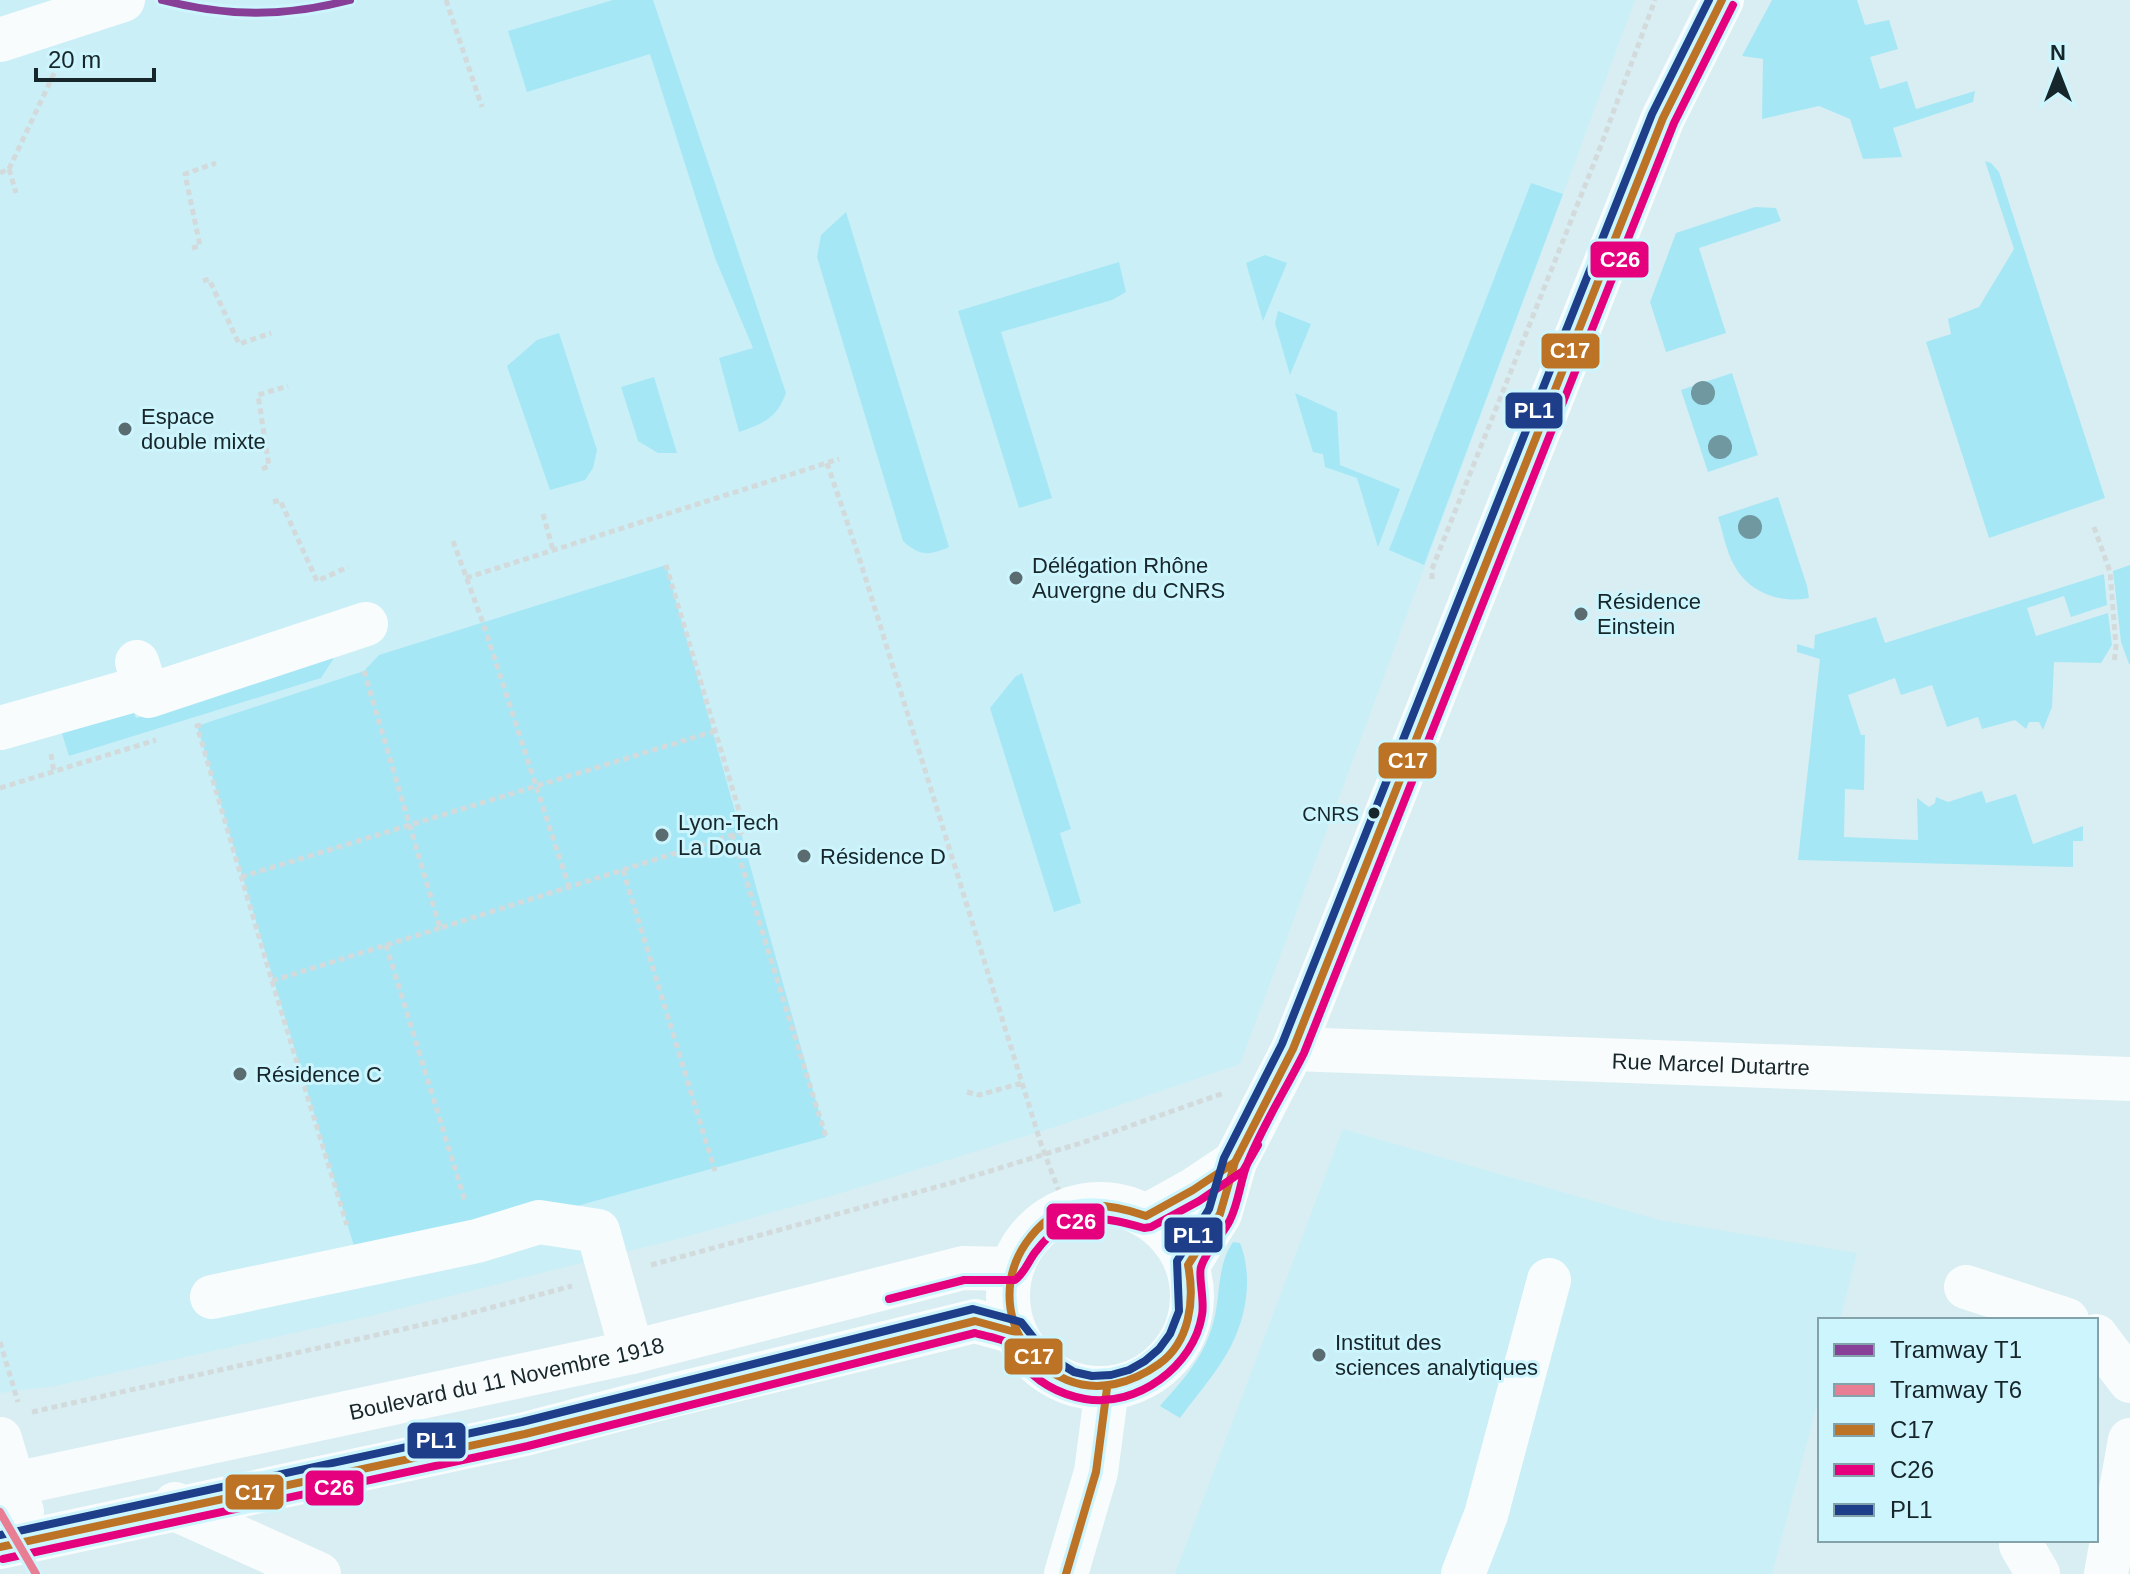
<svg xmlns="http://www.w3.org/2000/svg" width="2130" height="1574" font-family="Helvetica,sans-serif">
<rect width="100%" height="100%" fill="#d8eef3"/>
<!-- built -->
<path fill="#caeff7" d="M0,0H1635L1240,1064L1064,1124L848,1191L689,1236L374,1315L55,1386L0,1393Z
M1343,1129L1659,1220L1857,1253L1840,1320H1820V1394L1772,1574H1175Z"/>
<!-- green -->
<path fill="#a6e7f6" d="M613,0H653L786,393C777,418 763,424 739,432L719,358L753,348L715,258L650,54L527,92L508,31Z
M1772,0H1857L1865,25L1889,20L1898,49L1870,57L1880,89L1907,81L1916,109L1975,91L1973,102L1893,128L1902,157L1863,159L1850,119L1819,106L1762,119L1763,59L1742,56Z
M1985,161L1991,163L1999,172L2105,498L1989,538L1926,342L1951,334L1948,319L1979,307L2014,249Z
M1531,183L1563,194L1424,565L1389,550Z
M1755,207L1776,208L1781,221L1699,248L1726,333L1666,352L1650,302L1676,233Z
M846,212L949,547C928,556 920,556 903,541L817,257L821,235Z
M1265,255L1287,263L1263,321L1246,263Z
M1119,262L1126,292L1112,300L1001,332L1052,498L1019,508L958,311Z
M1278,311L1311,324L1290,375L1275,323Z
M559,333L597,450L593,468L585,480L550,490L507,366L537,340Z
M1732,373L1758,455L1708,472L1681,390Z
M654,377L677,453H658L638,441L621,387Z
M1295,393L1337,412L1340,465L1400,489L1378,547L1357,478L1325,467L1323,454L1313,452Z
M1778,497L1807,586L1809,598C1780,604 1748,592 1734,565C1726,551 1723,532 1718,517Z
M666,565L826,1137L360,1266L197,726L364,671L379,655Z
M2130,565V664H2129L2121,642L2113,571Z
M2104,574L2107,605L2071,617L2064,596L2027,608L2036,636L2108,613L2112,645L2101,663L2054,662L2052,707L2043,730L2039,722H2029L2026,729L2015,720L1982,729L1978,717L1947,727L1932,685L1901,695L1895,678L1848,695L1861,735H1865L1864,790L1845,789L1844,837L1918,840L1917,798L1929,807L1935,803L1936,797L1948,802L1982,791L1986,803L2016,794L2033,844L2083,826V841H2073V867L1798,860L1820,659L1797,652V644L1814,649L1815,635L1876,617L1885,643Z
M343,644L321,678L69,756L59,724L129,700L136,718L187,702Z
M1022,673L1071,829L1060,833L1081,903L1054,912L990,708L1015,677Z
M1233,1242L1240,1243C1253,1275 1247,1315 1231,1346C1219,1370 1196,1396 1180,1418L1160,1406C1182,1381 1202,1360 1212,1327C1221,1300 1216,1266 1233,1242Z"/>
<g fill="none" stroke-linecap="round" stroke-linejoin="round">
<!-- path -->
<path stroke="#d3dadb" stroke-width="5" stroke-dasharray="6 4" stroke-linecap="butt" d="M446,0L482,107
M9,169L58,65
M0,173L9,169L16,193
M192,248L200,246L185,174L216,163
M203,281L209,279L239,344L271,333
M827,463L858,554L1041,1144L1066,1210
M262,469L269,466L258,395L288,386
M273,502L280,500L317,581L348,567
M543,514L553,550
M2094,527L2110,572L2116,646L2114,663
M453,541L483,623L569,887
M466,578L839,459
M1432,579V569L1600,148L1655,0
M364,671L440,928L745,831L666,565
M201,725L197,726L272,981L440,928
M51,754L54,773
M0,788L156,740
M732,834L826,1137
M623,870L715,1171
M241,877L715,731
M386,945L465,1201
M272,981L347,1225
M967,1092L979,1095L1022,1083
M651,1265L951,1183L1081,1143L1224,1093
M0,1342L18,1402
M32,1412L448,1319L572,1286"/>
<!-- minor -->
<g stroke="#f9fcfd" stroke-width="44">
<path d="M0,40L123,0"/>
<path d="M137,662L148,696L366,624"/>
<path d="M0,728L127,692"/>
<path id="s1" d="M1293,1049L2130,1079"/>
<circle cx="1100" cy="1296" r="92"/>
<path d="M1146,1216L1193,1190L1235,1162"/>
<path d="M1188,1265L1220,1214L1235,1162L1293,1049L1663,118L1722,0"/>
<path d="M1966,1287L2067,1320"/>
<path d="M212,1297L477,1241L539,1222L598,1231L632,1352"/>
<path d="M2096,1336L2130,1381"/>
<path d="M0,1439L22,1512"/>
<path id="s2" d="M0,1487L632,1352L963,1268L1011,1269"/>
<path d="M175,1504L177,1510L319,1574"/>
<path d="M2021,1545L2038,1574"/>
<path d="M0,1547L525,1434L666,1397L975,1321L1015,1332"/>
<path d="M1066,1574L1096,1472L1107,1388"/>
<path d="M1463,1574L1486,1515L1549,1280"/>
<path d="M2106,1574L2130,1440"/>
</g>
<!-- bus-1 casing -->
<g stroke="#cdf5fe" stroke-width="14">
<path id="bus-1" d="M1663,118L1722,0
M1293,1049L1663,118
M1293,1049L1663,118
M1235,1162L1220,1214L1188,1265C1195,1300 1190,1342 1159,1364C1132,1383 1099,1393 1067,1380C1013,1358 992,1292 1026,1243C1038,1226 1053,1212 1074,1207C1098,1202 1123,1208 1146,1216L1193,1190Z
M1235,1162L1293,1049
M0,1547L525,1434L975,1321L1015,1332
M1066,1574L1096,1472L1107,1388"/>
</g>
<!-- bus-2 casing -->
<g stroke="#cdf5fe" stroke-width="14">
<path id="bus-2" d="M889,1299L964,1280H1015C1025,1273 1029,1259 1037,1250C1067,1210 1100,1215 1144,1228L1151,1227L1199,1201L1243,1171L1258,1145
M3,1559L528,1446L975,1333C984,1336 995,1337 1004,1341C1011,1345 1015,1354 1019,1360C1036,1382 1058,1394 1085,1399C1137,1408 1194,1366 1202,1315C1205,1301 1198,1276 1201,1267C1206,1250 1223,1235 1230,1220C1238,1204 1240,1184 1246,1167C1261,1128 1285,1091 1304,1053L1674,123L1733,5"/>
</g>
<!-- bus-3 casing -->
<g stroke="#cdf5fe" stroke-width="14">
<path id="bus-3" d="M0,1535L522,1422L973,1309L1021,1322L1048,1356L1074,1372L1092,1376L1111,1375L1129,1370L1145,1361L1159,1349L1170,1334L1179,1311L1177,1261L1209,1209L1224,1158L1282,1044L1652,114L1709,0"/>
</g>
<!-- bus-1 -->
<use href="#bus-1" stroke="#bc7326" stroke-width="8"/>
<!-- bus-2 -->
<use href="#bus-2" stroke="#e5007d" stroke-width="8"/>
<!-- bus-3 -->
<use href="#bus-3" stroke="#1e3e89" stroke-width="8"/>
<!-- tram-1 casing -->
<g stroke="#cdf5fe" stroke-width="14">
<path id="tram-1" d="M162,0C226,17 286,17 350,0"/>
</g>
<!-- tram-2 casing -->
<g stroke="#cdf5fe" stroke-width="14">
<path id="tram-2" d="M0,1512L36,1574"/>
</g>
<!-- tram-1 -->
<use href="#tram-1" stroke="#873f98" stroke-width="8"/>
<!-- tram-2 -->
<use href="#tram-2" stroke="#e87e94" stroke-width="8"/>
</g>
<!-- trees -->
<g fill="#7098a1">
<circle cx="1703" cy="393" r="12"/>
<circle cx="1720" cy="447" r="12"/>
<circle cx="1750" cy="527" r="12"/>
</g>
<!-- markers -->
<g fill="#5b6c70" stroke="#cdf5fe" stroke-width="3">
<circle cx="125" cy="429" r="8"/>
<circle cx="1016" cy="578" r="8"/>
<circle cx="1581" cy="614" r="8"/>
<circle cx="662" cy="835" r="8"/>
<circle cx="804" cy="856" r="8"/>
<circle cx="240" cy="1074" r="8"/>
<circle cx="1319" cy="1355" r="8"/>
</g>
<circle fill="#17262a" stroke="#cdf5fe" stroke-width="3" cx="1374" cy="813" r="7"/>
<g text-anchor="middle" stroke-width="6" stroke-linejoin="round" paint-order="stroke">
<!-- bus labels -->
<g font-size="20" fill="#17262a" stroke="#cdf5fe" text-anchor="end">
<text x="1359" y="821">CNRS</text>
</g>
<!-- poi labels -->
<g font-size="22" fill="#17262a" stroke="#cdf5fe" text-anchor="start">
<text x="141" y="424">Espace<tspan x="141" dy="25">double mixte</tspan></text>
<text x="1032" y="573">Délégation Rhône<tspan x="1032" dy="25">Auvergne du CNRS</tspan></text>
<text x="1597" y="609">Résidence<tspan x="1597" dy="25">Einstein</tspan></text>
<text x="678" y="830">Lyon-Tech<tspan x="678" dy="25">La Doua</tspan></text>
<text x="820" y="864">Résidence D</text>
<text x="256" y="1082">Résidence C</text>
<text x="1335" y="1350">Institut des<tspan x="1335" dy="25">sciences analytiques</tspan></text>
</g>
<!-- street labels -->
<g font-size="22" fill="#17262a" stroke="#cdf5fe">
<text dy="8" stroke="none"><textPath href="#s1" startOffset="418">Rue Marcel Dutartre</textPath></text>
<text dy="8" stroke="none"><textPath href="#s2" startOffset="518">Boulevard du 11 Novembre 1918</textPath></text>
</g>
</g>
<g stroke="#cdf5fe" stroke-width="3">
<rect x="1589" y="240" width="61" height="39" rx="8" fill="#e5007d"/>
<rect x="1540" y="332" width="61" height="38" rx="8" fill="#bc7326"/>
<rect x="1504" y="391" width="60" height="39" rx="8" fill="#1e3e89"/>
<rect x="1377" y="741" width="61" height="39" rx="8" fill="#bc7326"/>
<rect x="1045" y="1202" width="61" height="39" rx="8" fill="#e5007d"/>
<rect x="1163" y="1216" width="61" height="38" rx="8" fill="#1e3e89"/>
<rect x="1003" y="1337" width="61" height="39" rx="8" fill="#bc7326"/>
<rect x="406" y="1421" width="61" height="39" rx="8" fill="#1e3e89"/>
<rect x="304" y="1469" width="61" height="38" rx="8" fill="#e5007d"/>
<rect x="224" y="1473" width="61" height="38" rx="8" fill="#bc7326"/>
</g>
<g font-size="22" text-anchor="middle" font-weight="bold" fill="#fff">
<text x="1620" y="267">C26</text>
<text x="1570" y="358">C17</text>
<text x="1534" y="418">PL1</text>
<text x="1408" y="768">C17</text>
<text x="1076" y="1229">C26</text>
<text x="1193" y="1243">PL1</text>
<text x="1034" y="1364">C17</text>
<text x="436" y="1448">PL1</text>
<text x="334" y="1495">C26</text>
<text x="255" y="1500">C17</text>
</g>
<!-- legend -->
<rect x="1818" y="1318" width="280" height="224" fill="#cdf5fe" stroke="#84a2a9" stroke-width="2"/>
<rect x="1834" y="1344" width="40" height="12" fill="#873f98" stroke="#84a2a9" stroke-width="2"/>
<text x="1890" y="1358" font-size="24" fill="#17262a">Tramway T1</text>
<rect x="1834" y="1384" width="40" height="12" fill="#e87e94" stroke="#84a2a9" stroke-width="2"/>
<text x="1890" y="1398" font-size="24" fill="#17262a">Tramway T6</text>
<rect x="1834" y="1424" width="40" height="12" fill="#bc7326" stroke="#84a2a9" stroke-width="2"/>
<text x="1890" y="1438" font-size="24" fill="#17262a">C17</text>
<rect x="1834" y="1464" width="40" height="12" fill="#e5007d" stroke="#84a2a9" stroke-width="2"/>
<text x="1890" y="1478" font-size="24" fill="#17262a">C26</text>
<rect x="1834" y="1504" width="40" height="12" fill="#1e3e89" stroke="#84a2a9" stroke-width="2"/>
<text x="1890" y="1518" font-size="24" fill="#17262a">PL1</text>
<!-- north arrow -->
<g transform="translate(2058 72)" stroke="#cdf5fe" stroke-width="6" paint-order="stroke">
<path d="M0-6L14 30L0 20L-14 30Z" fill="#17262a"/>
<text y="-12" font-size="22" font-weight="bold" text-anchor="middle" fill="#17262a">N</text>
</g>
<!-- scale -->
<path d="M36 68v12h118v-12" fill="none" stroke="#17262a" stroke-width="4"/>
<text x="48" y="68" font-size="24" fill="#17262a" stroke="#cdf5fe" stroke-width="6" paint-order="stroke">20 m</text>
</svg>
